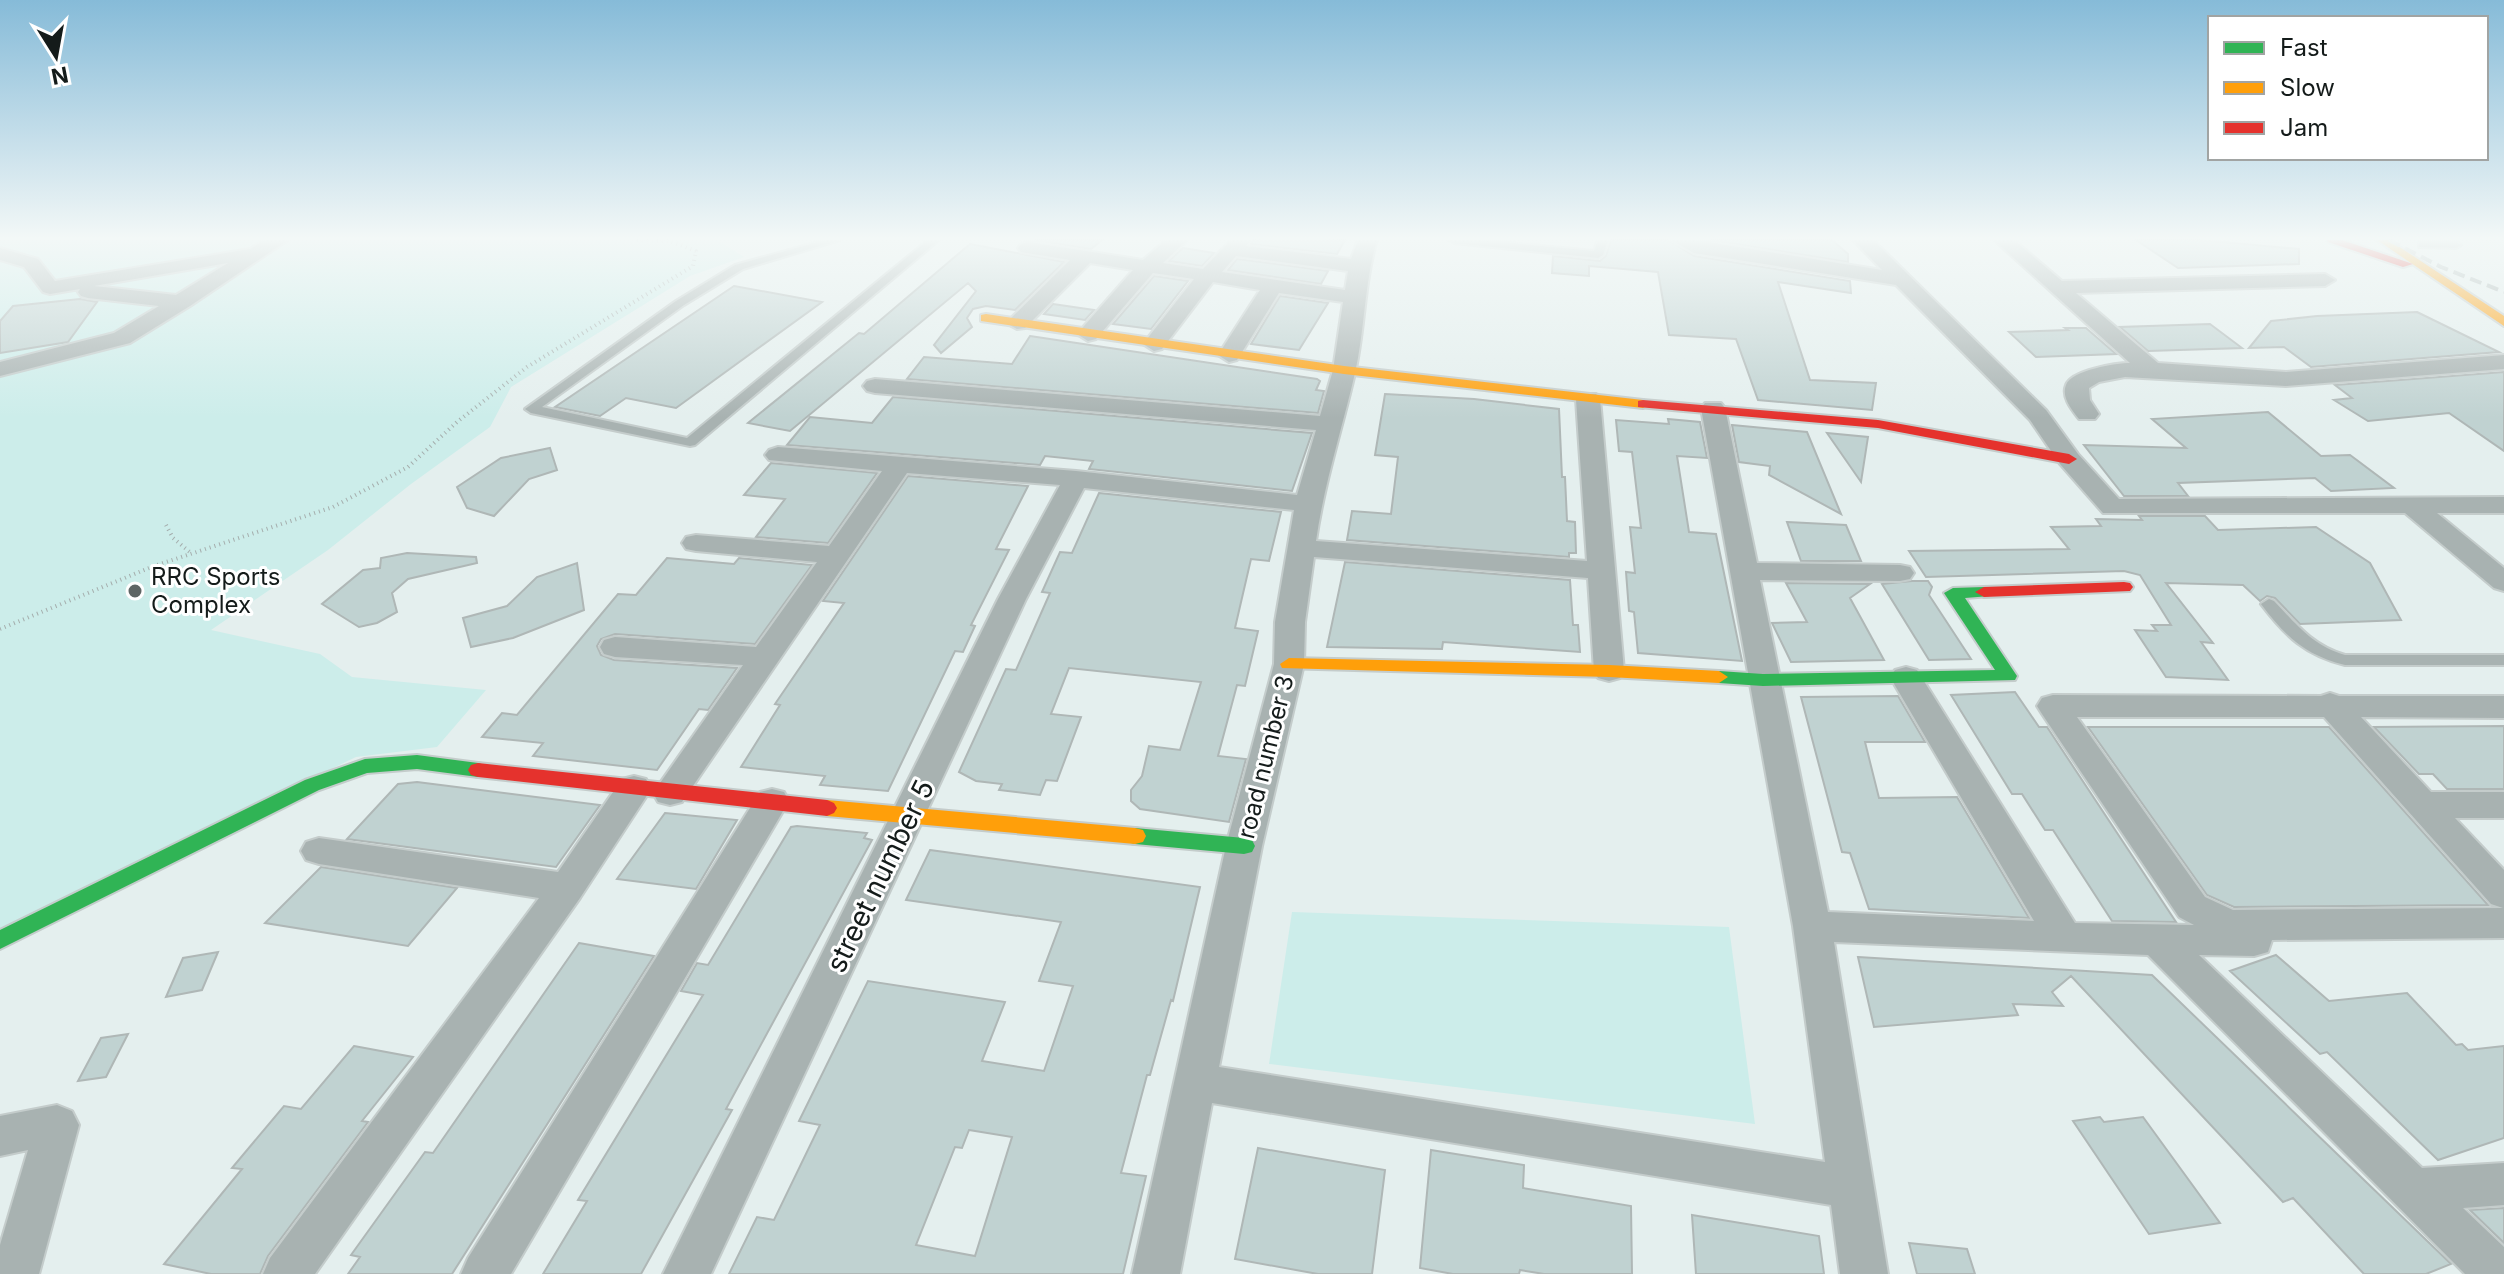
<svg xmlns="http://www.w3.org/2000/svg" width="2504" height="1274" font-family="Inter,sans-serif">
<rect width="100%" height="100%" fill="#e4efee"/>
<!-- green -->
<path fill="#ccedea" d="M0,240H717L744,257L690,276L511,387L490,427L411,484L328,550L211,630L320,654L352,677L486,690L437,747L356,757L0,929Z
M1292,912L1729,927L1755,1124L1269,1064Z"/>
<!-- building -->
<path fill="#c0d2d1" stroke="#afb7b6" stroke-width="2" fill-rule="evenodd" d="M1034,240H1102L1091,249Z
M1253,240L1279,241L1345,240L1337,254L1251,244Z
M1611,240H1668L1694,256L1850,281L1851,293L1778,282L1810,380L1876,383L1872,410L1758,400L1736,339L1669,335L1658,272L1589,266V276L1552,273L1553,256L1600,261L1606,256Z
M1711,240H1832L1848,254V262Z
M2136,240H2200L2299,249V264L2178,268Z
M970,244L1064,262L1015,310L986,306L973,309L967,318L972,327L941,353L934,345L976,291L968,283L790,431L748,423L859,333L864,334Z
M1183,248L1214,253L1202,266L1169,261Z
M1237,259L1328,271L1321,284L1228,270Z
M1154,276L1188,281L1151,329L1113,324Z
M734,286L822,302L676,408L626,398L600,416L555,407Z
M1280,296L1328,303L1299,350L1251,344Z
M80,299L97,302L68,342L0,353V321L13,306Z
M1053,304L1094,310L1085,320L1044,314Z
M2417,312L2499,352L2311,367L2284,347L2249,348L2271,321L2317,316Z
M2210,324L2242,348L2148,351L2120,327Z
M2065,328H2086L2116,354L2036,357L2009,332L2068,330Z
M1030,336L1317,379L1320,381L1316,390L1324,391L1318,413L907,379L924,357L1012,364Z
M2504,372V451L2449,413L2368,421L2334,400L2352,398L2335,385Z
M1385,394L1474,399L1559,409L1562,477H1565L1567,521L1575,522L1576,553H1569V557L1347,540L1352,511L1391,514L1398,457L1375,455Z
M893,397L1312,433L1292,491L1089,469L1093,461L1045,456L1040,465L787,445L810,417L872,423Z
M2268,412L2321,456L2350,455L2394,488L2331,491L2315,478L2178,483L2188,496H2124L2084,445L2186,448L2152,419Z
M1668,419L1700,422L1707,458L1677,456L1689,532L1716,534L1742,661L1638,653L1634,612L1629,611L1626,572L1635,573L1630,527L1641,528L1632,452L1619,451L1616,420L1669,424Z
M1732,425L1807,432L1841,514L1769,475L1770,466L1739,462Z
M1827,433L1868,437L1861,482Z
M550,448L557,470L529,479L494,516L467,508L457,487L501,458Z
M771,463L877,473L828,543L756,537L785,499L744,495Z
M908,476L1028,486L996,549L1009,550L971,625L975,626L963,652L955,651L888,791L820,785L825,776L741,767L780,705L775,704L844,603L823,601Z
M1099,493L1281,512L1269,561L1251,559L1235,628L1258,631L1245,686L1237,685L1218,756L1246,759L1229,822L1140,809L1131,801V790L1142,776L1149,746L1180,750L1201,682L1069,668L1051,714L1081,717L1057,781L1046,780L1040,795L999,790L1002,784L976,781L959,772L1006,669L1016,670L1050,593L1042,592L1060,552L1072,553Z
M2139,516H2205L2218,530L2316,527L2370,563L2401,620L2300,624L2275,598L2267,596L2260,601L2243,585L2166,583L2213,643L2201,642L2228,680L2166,677L2135,630L2157,631L2152,625H2171L2140,575L2124,571L1926,577L1909,551L2069,549L2051,527L2101,526L2096,519L2142,520Z
M1787,522L1846,525L1861,561H1801Z
M407,553L476,557L477,563L408,579L392,593L397,612L377,623L359,627L322,604L363,570L380,568L381,558Z
M667,558L734,564L739,558L812,565L755,644L615,634L601,639L597,646L601,655L614,660L737,668L708,710L699,709L657,770L533,756L543,743L482,737L502,713L517,715L618,594L636,595Z
M1345,562L1570,580L1573,625H1578L1580,652L1443,642L1442,649L1327,647Z
M577,563L584,610L513,638L471,647L463,618L507,606L537,577Z
M1912,581H1928L1932,587L1929,595L1971,659L1929,660L1882,584Z
M1786,583L1870,584L1850,598L1884,660L1791,662L1772,623L1807,622Z
M2015,692L2039,727H2047L2176,922L2112,921L2053,830H2045L2022,794H2012L1951,695Z
M1898,696L1925,742H1865L1879,798L1957,797L2029,918L1869,909L1850,853L1842,852L1801,697Z
M2504,726V789H2447L2433,774H2419L2374,727Z
M2088,727H2329L2488,905L2234,907L2207,895Z
M417,782L600,805L556,867L347,839L398,784Z
M665,813L737,820L696,889L617,879Z
M797,826L867,833L864,838L872,840L726,1109L732,1110L641,1274H543L587,1201L578,1200L703,995L681,991L697,963L708,965L791,827Z
M930,850L1200,887L1173,1001L1171,1000L1150,1075H1147L1121,1173L1146,1176L1123,1274H729L757,1217L774,1220L820,1125L799,1121L868,981L1005,1002L982,1061L1044,1071L1073,986L1039,981L1061,922L906,900ZM969,1130L1012,1137L975,1256L916,1245L955,1147L962,1148Z
M321,867L457,888L408,946L265,923Z
M579,943L654,956L452,1274H348L360,1257L351,1255L425,1152L433,1153Z
M218,952L202,990L166,997L183,958Z
M2276,955L2329,1001L2407,993L2456,1045L2462,1044L2468,1050L2504,1046V1138L2438,1160L2327,1052L2320,1054L2230,971Z
M1858,957L2152,975L2451,1264L2426,1274H2364L2293,1198L2283,1202L2071,976L2052,992L2063,1006L2013,1004L2018,1015L1874,1027Z
M128,1034L106,1077L78,1081L101,1038Z
M354,1046L413,1057L362,1121L368,1122L268,1256L260,1274H211L164,1264L242,1169L232,1168L284,1106L301,1109Z
M2100,1117L2104,1122L2143,1117L2220,1223L2149,1234L2073,1121Z
M1258,1148L1385,1170L1372,1274H1318L1235,1259Z
M1431,1150L1524,1165L1523,1188L1631,1206L1632,1274H1544L1520,1270L1519,1274H1453L1420,1268Z
M2504,1208V1243L2470,1210Z
M1692,1215L1819,1236L1824,1274H1696Z
M1909,1243L1967,1249L1975,1274H1917Z"/>
<g fill="none" stroke-linecap="round" stroke-linejoin="round">
<!-- lane casing -->
<g stroke="#c4cccb" stroke-width="4">
<path id="lane" d="M825,240H840L743,269L684,305L542,407L687,438L928,240H939L695,445L690,446L531,413L525,409L676,301L735,265Z
M1449,240H1479L1594,251L1598,240H1608L1603,255L1598,258L1454,243Z
M2423,242H2456L2461,245L2456,248L2419,247V243Z
M2269,599L2274,601C2296,624 2313,646 2345,655H2504V665H2345C2305,655 2286,637 2261,604Z"/>
</g>
<!-- street casing -->
<g stroke="#c4cccb" stroke-width="4">
<path id="street" d="M265,240H288L190,306L130,343L0,376V362L114,333L159,306L88,298L81,296L78,292L80,289L50,294L43,292L24,267L0,260V248L38,259L55,281L250,249ZM228,263L176,295L94,286Z
M1166,240H1187L1163,263L1203,269L1231,240H1250L1246,246L1351,259L1358,240H1377C1364,284 1365,329 1355,373C1342,429 1324,484 1316,541L1587,561L1576,399L1580,394H1596L1600,399L1624,671L1620,678L1609,681L1598,678L1594,671L1588,578L1314,557L1305,622L1304,664L1262,846L1219,1067L1825,1162L1793,926L1701,408L1705,403H1721L1725,408L1757,563L1900,565L1910,567L1914,573L1910,579L1900,581L1760,580L1828,912L2034,921L1890,677L1895,670L1906,667L1917,670L2075,923L2194,925L2179,917L2042,714L2037,706L2042,698L2053,695L2321,696L2330,693L2339,696H2504V718L2361,717L2431,792H2504V818H2455L2504,870V938L2272,940L2268,952L2254,956L2199,955L2422,1168L2504,1163V1205L2463,1208L2504,1247V1274H2465L2148,955L1834,942L1888,1274H1840L1831,1205L1212,1103L1180,1274H1132L1226,846L1274,664L1275,622L1294,510L1084,488L1026,599L711,1274H663L998,599L1060,485L907,473L682,802L670,805L658,802L653,793L743,665L615,657L604,654L600,647L604,640L615,637L756,647L817,562L696,551L686,549L682,543L686,537L696,535L829,546L882,471L769,460L765,455L769,450L778,447L1076,471L1297,495L1316,430L875,393L867,391L863,386L867,381L875,379L1320,416L1333,370L1343,302L1279,293L1237,360L1229,362L1218,355L1260,290L1213,282L1162,349L1154,351L1143,344L1194,279L1153,273L1096,339L1088,341L1077,334L1133,270L1090,263L1025,328L1017,329L1006,323L1070,260L1021,252L1018,248L1021,244L1028,242L1143,260ZM1236,256L1348,271L1345,290L1222,272ZM2077,717H2324L2491,904L2503,908L2233,910L2205,897Z
M1671,240H1695L1882,270L1853,240H1873L2046,410L2078,454L2119,499L2504,497V513H2437L2504,568V591L2494,588L2405,513H2103L2060,464L2030,420L1896,285L1694,253Z
M1994,240H2014L2062,281L2325,274L2335,280L2325,286L2076,293L2158,363L2286,372L2504,355V369L2286,386L2125,377L2099,382L2089,388L2090,400L2099,414L2095,419H2079C2072,410 2061,397 2066,385C2071,370 2117,363 2130,363Z
M634,776L646,779L651,788L646,797L580,898L315,1274H263L270,1258L539,898L319,864L306,860L301,851L306,842L319,838L558,872L622,779Z
M772,789L784,792L789,801L511,1274H461L468,1258L760,792Z
M57,1105L72,1111L79,1125L39,1274H0V1245L28,1150L0,1156V1116Z"/>
</g>
<!-- fast casing -->
<g stroke="#c4cccb" stroke-width="4">
<path id="fast" d="M1984,587L1990,588L1993,592L1990,596L1965,598L2017,676L2015,680L1763,686L1719,683L1710,677L1719,671L1763,674L1995,670L1944,593L1953,588Z
M417,755L478,763L485,765L488,770L485,775L478,777L417,769L367,773L319,790L0,949V930L305,780L365,759Z
M1135,828L1244,838L1252,840L1255,846L1252,852L1244,854L1135,844L1127,842L1124,836L1127,830Z"/>
</g>
<!-- slow casing -->
<g stroke="#c4cccb" stroke-width="4">
<path id="slow" d="M2377,240H2389L2504,316V326Z
M986,314L1344,366L1643,400L1650,404L1643,408L1344,374L981,321V315Z
M1289,658L1609,665L1719,671L1728,677L1719,683L1609,677L1282,668L1280,664Z
M827,800L1135,828L1143,830L1146,836L1143,842L1135,844L827,816L820,813L817,808L820,803Z"/>
</g>
<!-- jam casing -->
<g stroke="#c4cccb" stroke-width="4">
<path id="jam" d="M2327,240H2342L2413,264L2403,267L2328,242Z
M1643,400L1878,420L2069,454L2077,459L2069,464L1878,428L1638,407V401Z
M2124,582L2130,583L2133,587L2130,591L1984,597L1975,592L1984,587Z
M478,763L827,800L834,803L837,808L834,813L827,816L478,777L471,775L468,770L471,765Z"/>
</g>
<!-- path -->
<path stroke="#a5aead" stroke-width="4" stroke-dasharray="1 4" stroke-linecap="butt" d="M166,525L173,538L191,553
M0,629L154,566L333,507L408,467L457,422L527,367L693,266L696,251L670,241L633,240"/>
<!-- lane -->
<use href="#lane" fill="#a8b2b1" fill-rule="evenodd"/>
<!-- street -->
<use href="#street" fill="#a8b2b1" fill-rule="evenodd"/>
<!-- fast -->
<use href="#fast" fill="#30b455" fill-rule="evenodd"/>
<!-- slow -->
<use href="#slow" fill="#ff9f0a" fill-rule="evenodd"/>
<!-- jam -->
<use href="#jam" fill="#e5322d" fill-rule="evenodd"/>
<!-- rail -->
<path stroke="#a8b3b2" stroke-width="4" stroke-dasharray="12 6" stroke-linecap="butt" d="M2389,240L2441,267L2504,292"/>
</g>
<!-- sky -->
<linearGradient id="sky" x2="0" y2="1"><stop stop-color="#86bbd8"/><stop offset="0.57" stop-color="#f3f8f7"/><stop offset="1" stop-color="#f3f8f7" stop-opacity="0"/></linearGradient>
<rect width="2504" height="418" fill="url(#sky)"/>
<!-- markers -->
<circle fill="#5d6564" stroke="#fff" stroke-width="3" cx="135" cy="591" r="8"/>
<g text-anchor="middle" stroke-width="6" stroke-linejoin="round" paint-order="stroke">
<!-- poi labels -->
<g font-size="24" fill="#141b1a" stroke="#fff" text-anchor="start">
<text x="151" y="585">RRC Sports<tspan x="151" dy="28">Complex</tspan></text>
</g>
<!-- street labels -->
<g font-size="24" fill="#141b1a" stroke="#fff">
<text transform="translate(1266 757) rotate(-76)" y="8">road number 3</text>
</g>
<!-- near-street labels -->
<g font-size="28" fill="#141b1a" stroke="#fff">
<text transform="translate(880 876) rotate(-64)" y="10">street number 5</text>
</g>
</g>
<!-- legend -->
<rect x="2208" y="16" width="280" height="144" fill="#ffffff" stroke="#a1a4a3" stroke-width="2"/>
<rect x="2224" y="42" width="40" height="12" fill="#30b455" stroke="#a1a4a3" stroke-width="2"/>
<text x="2280" y="56" font-size="24" fill="#141b1a">Fast</text>
<rect x="2224" y="82" width="40" height="12" fill="#ff9f0a" stroke="#a1a4a3" stroke-width="2"/>
<text x="2280" y="96" font-size="24" fill="#141b1a">Slow</text>
<rect x="2224" y="122" width="40" height="12" fill="#e5322d" stroke="#a1a4a3" stroke-width="2"/>
<text x="2280" y="136" font-size="24" fill="#141b1a">Jam</text>
<!-- north arrow -->
<g transform="translate(56 56) rotate(169)" stroke="#ffffff" stroke-width="6" paint-order="stroke">
<path d="M0-6L14 30L0 20L-14 30Z" fill="#141b1a"/>
<text y="-12" font-size="22" font-weight="bold" text-anchor="middle" fill="#141b1a">N</text>
</g>
</svg>
